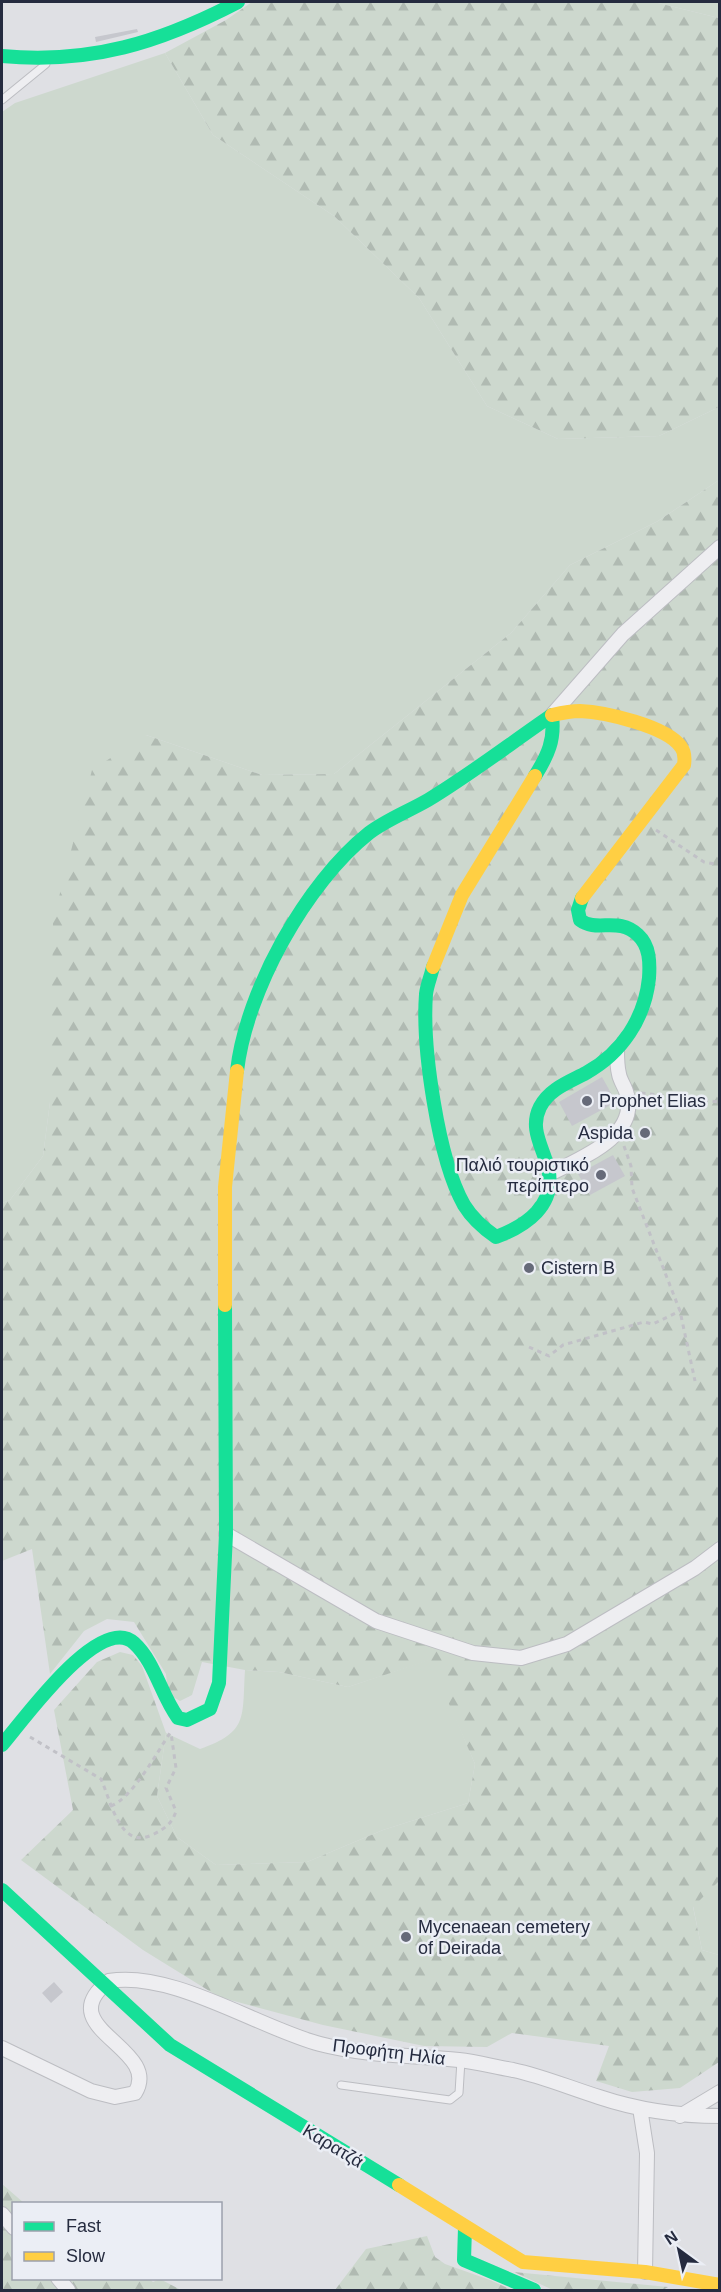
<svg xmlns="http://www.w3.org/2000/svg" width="721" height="2292" font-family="Arial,sans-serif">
<defs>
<pattern id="forest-firs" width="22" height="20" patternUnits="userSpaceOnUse" patternTransform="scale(1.5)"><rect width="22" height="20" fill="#cdd8ce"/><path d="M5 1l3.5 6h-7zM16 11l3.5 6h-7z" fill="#b0bab2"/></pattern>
</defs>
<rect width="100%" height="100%" fill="#dfe0e4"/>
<!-- grass -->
<path fill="#cdd8ce" d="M654,2H719V18Z
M165,53L213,135L334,216L419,298L487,406L558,439L659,436L719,407V480L658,521L570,565L511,633L334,774L262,775L146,735L50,1102L43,1156L10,1200L2,1203V112L15,103Z
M431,1659L475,1764L468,1803L383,1830L307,1862L216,1865L177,1837L157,1796L166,1733L200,1749C249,1732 242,1717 245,1670L279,1672L348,1687Z
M719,1880V1955L702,1950L693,1906Z"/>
<!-- forest -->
<path fill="url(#forest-firs)" d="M252,2H654L719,18V407L659,436L558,439L487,406L419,298L334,216L213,135L165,53L226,20Z
M719,480L720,1880L693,1907L702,1950L719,1955V2062L680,2088L632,2092L596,2081L609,2046L512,2033L487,2047L424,2046L323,2025L219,1997L143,1950L21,1860L73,1810L54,1710L97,1662L120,1652L133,1655L142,1666L166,1733L157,1796L177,1837L216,1865L307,1862L383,1830L468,1803L475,1764L430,1660L348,1687L279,1672L245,1670L202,1662L192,1695L180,1701L168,1694L166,1674L134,1622L107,1619L84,1631L50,1674L32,1549L2,1561V1203L10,1200L43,1156L50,1102L53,920L92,770L146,735L262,775L334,774L511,633L570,565L658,521Z
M2,2184L24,2203L14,2204V2278H148L153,2282L160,2279L181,2290H2Z
M427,2236L435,2257L445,2264L490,2280L512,2290H335L366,2249Z
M514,2272L668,2287L663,2290H553Z"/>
<!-- building -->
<path fill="#c6c7cd" d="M137,29L138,32L96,42L95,37Z
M602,1077L616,1102L572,1126L559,1102Z
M613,1155L625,1176L590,1195L578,1174Z
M54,1982L63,1992L51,2003L42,1993Z"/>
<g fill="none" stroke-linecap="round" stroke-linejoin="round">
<!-- lane casing -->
<g stroke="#bcbdc2" stroke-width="9">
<path id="lane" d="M2,100L46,64
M341,2085L450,2100L459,2093L461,2060"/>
</g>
<!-- street casing -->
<g stroke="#bcbdc2" stroke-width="16">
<path id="street" d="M552,715L623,634L720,547
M550,1174C580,1158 638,1137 627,1095C626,1088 620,1081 619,1074C617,1066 617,1058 617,1050
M226,1534L376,1621L473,1653L521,1658L567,1644L695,1568L720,1549
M2,2048L91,2091L115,2097L135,2093C163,2048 48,2028 109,1981C172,1970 259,2028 320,2044C366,2056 413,2055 459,2060C477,2062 495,2067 513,2070C542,2076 570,2088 599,2097C638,2110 679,2116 720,2116
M640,2108L647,2153L645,2272
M680,2116L720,2092
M2,2214L14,2228
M58,2278L68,2290"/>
</g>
<!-- path -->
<path stroke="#c1c1c7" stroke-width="3" stroke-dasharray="4.5 4.5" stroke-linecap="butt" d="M656,830L704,862L720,865
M641,1093L720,1102
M624,1146L631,1166L632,1188L680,1311L695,1381
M529,1347L549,1356L563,1345L644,1322L653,1324L680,1311
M30,1737L101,1779C111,1801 120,1852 154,1834C165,1828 172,1824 176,1811L166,1788L176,1768L171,1733
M111,1806C133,1797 156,1754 170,1733"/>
<!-- lane -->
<use href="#lane" stroke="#eeeef1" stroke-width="7"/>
<!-- street -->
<use href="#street" stroke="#eeeef1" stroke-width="14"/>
<!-- fast -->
<path stroke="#16e098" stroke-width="14" d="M2,56C91,64 159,43 238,2
M433,967C431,976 427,985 426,994C422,1047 438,1159 464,1205C472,1218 483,1228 496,1237C526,1226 557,1205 548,1168C543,1147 529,1129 540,1107C549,1089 569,1082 586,1073C622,1053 645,1018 649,978C650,963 650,946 638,935C618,916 597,933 580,920L578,910L582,898
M237,1071C246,991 306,883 369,833C386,820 409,811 428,800C471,774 511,743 552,715C555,740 548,755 535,776
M2,1745C22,1722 100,1612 134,1643C155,1662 161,1695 178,1718L187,1720L210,1709L219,1683L226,1534L225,1305
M2,1890L170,2045L399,2185
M465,2228L464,2260L534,2290"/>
<!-- slow -->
<path stroke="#ffcf43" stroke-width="14" d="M552,715C561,713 571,711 580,711C604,712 667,726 681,747C685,752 685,758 684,765L582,898
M433,967L462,895L535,776
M225,1305V1187L237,1071
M399,2185L523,2262L645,2272L720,2285"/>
</g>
<!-- markers -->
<g fill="#666a79" stroke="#ebeef5" stroke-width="2">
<circle cx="587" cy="1101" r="6"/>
<circle cx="645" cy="1133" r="6"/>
<circle cx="601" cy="1175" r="6"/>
<circle cx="529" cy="1268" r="6"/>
<circle cx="406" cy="1937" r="6"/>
</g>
<g text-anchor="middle" stroke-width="5" stroke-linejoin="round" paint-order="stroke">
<!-- poi labels -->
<g font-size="18" fill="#252b3f" stroke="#ebeef5" text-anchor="start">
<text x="599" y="1107">Prophet Elias</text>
<text x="633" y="1139" text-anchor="end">Aspida</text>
<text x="589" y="1171" text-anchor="end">Παλιό τουριστικό<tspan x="589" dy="21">περίπτερο</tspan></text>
<text x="541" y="1274">Cistern B</text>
<text x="418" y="1933">Mycenaean cemetery<tspan x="418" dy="21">of Deirada</tspan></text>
</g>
<!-- street labels -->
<g font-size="18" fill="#252b3f" stroke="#ebeef5">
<text transform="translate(389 2052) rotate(7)" y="6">Προφήτη Ηλία</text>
<text transform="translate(333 2146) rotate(31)" y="6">Καρατζά</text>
</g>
</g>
<!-- border -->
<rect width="721" height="2292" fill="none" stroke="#252b3f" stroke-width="6"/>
<!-- legend -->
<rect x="12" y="2202" width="210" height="78" fill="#ebeef5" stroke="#9ca0ac" stroke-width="1.5"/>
<rect x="24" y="2222" width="30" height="9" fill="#16e098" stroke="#9ca0ac" stroke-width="1.5"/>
<text x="66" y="2232" font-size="18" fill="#252b3f">Fast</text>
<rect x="24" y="2252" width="30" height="9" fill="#ffcf43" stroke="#9ca0ac" stroke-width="1.5"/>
<text x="66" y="2262" font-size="18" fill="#252b3f">Slow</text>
<!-- north arrow -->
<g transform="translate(679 2250) rotate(327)" stroke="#ebeef5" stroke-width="4.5" paint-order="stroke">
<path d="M0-4.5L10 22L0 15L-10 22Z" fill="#252b3f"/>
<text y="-9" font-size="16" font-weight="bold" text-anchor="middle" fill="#252b3f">N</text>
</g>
</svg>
